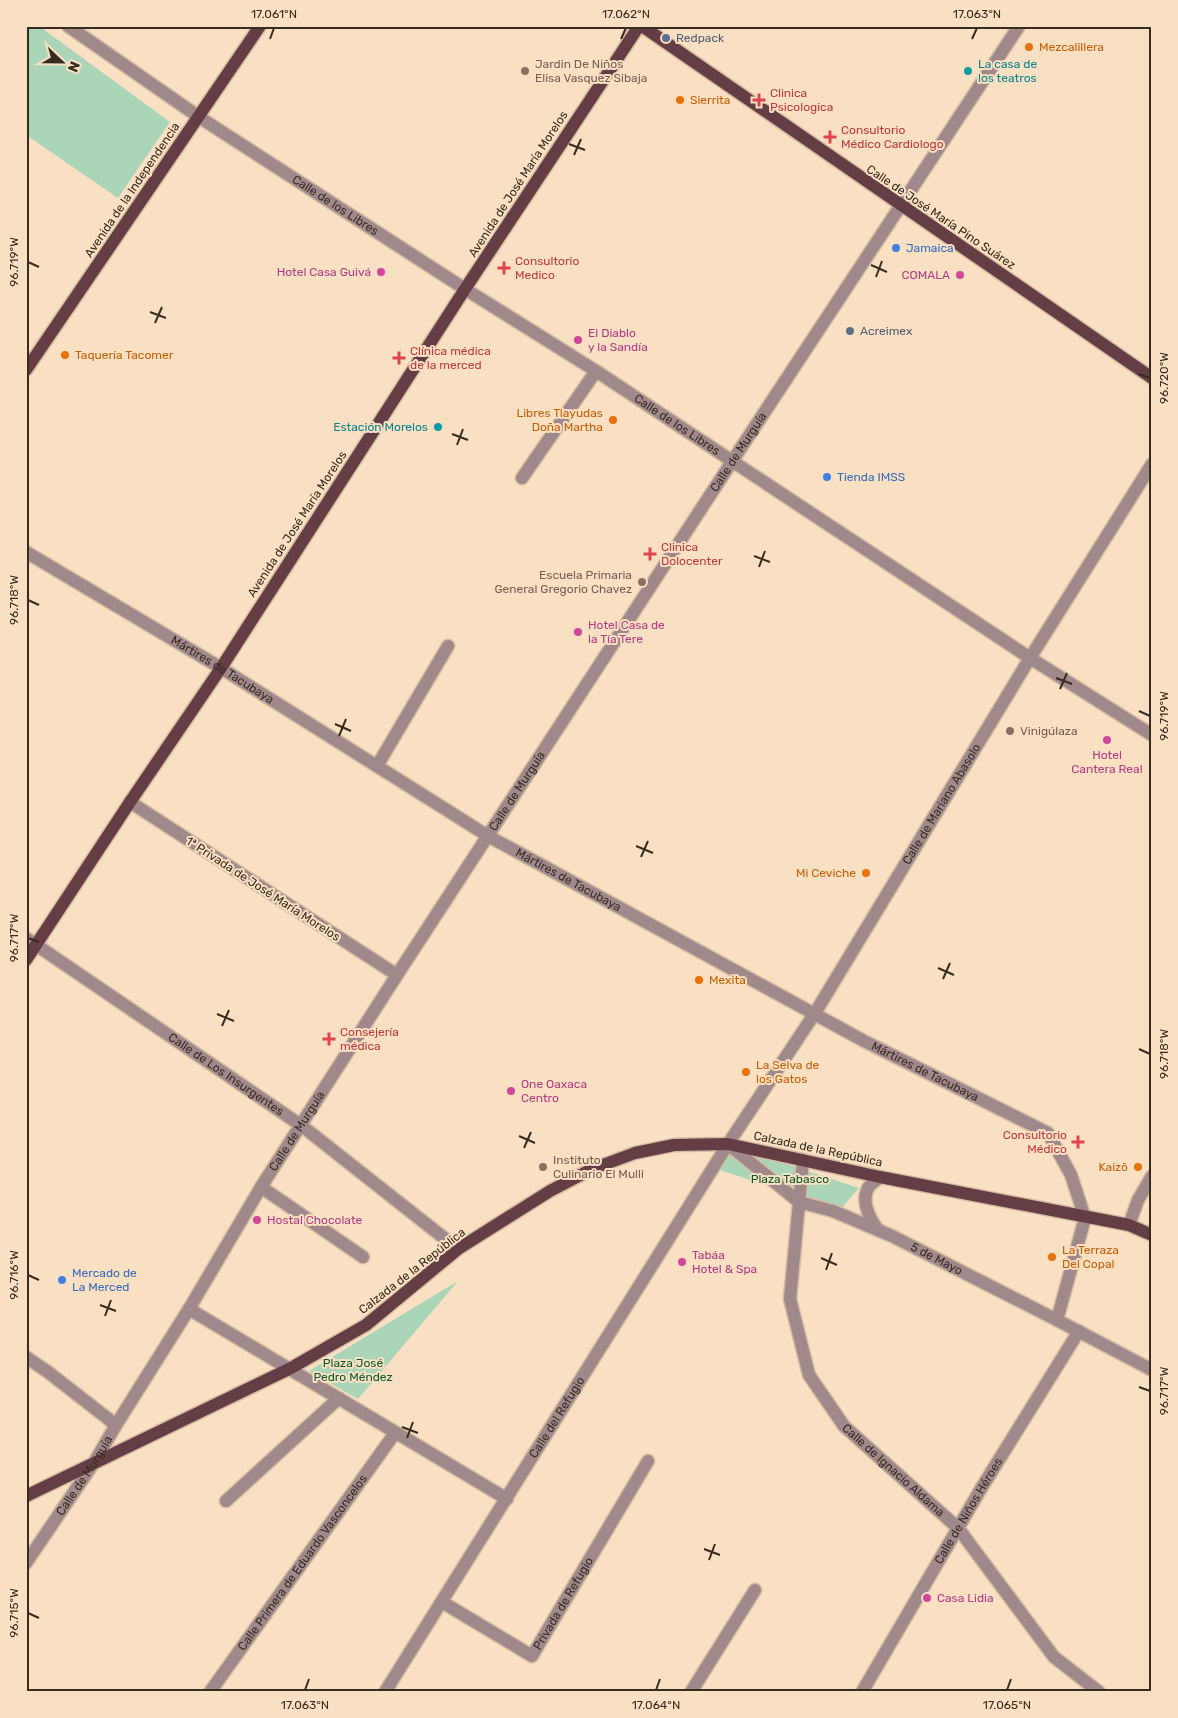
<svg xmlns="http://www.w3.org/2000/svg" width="1178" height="1718" font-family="Rubik,sans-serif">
<rect width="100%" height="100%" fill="#fae0c2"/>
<!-- park -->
<path fill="#abd5b8" d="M26,26H39L170,122L118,198L26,135Z
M729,1145L859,1188L840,1210L720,1170Z
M458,1281L358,1399L309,1371Z"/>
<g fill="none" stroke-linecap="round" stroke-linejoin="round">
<!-- minor casing -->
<g stroke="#d3bca2" stroke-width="15">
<g id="minor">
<path id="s1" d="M68,26L199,117L465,289L596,371L1030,658L1152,735"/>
<path d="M522,478L596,371"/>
<path id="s2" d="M26,552L221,668L488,836L864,1041L1048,1133L1071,1175L1085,1218L1057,1320"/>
<path d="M377,766L448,646"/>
<path d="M130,802L397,975"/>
<path id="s3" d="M26,938L302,1126L458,1249"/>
<path id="s4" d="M728,1144L799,1202L833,1211L892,1236L1057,1320L1152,1370"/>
<path id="s5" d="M803,1160L790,1299L809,1375L844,1426L958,1528L1054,1657L1099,1692"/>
<path d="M261,1187L363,1257"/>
<path d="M1129,1225L1138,1200L1152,1176"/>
<path d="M878,1230C870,1219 861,1202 868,1188C870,1184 877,1180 880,1177"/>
<path d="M189,1309L507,1499"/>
<path d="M26,1357L48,1372L116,1425"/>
<path d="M226,1501L339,1398"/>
<path id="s6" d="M26,1563L95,1461L116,1425L189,1309L261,1187L397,975L733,460L1019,26"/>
<path id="s7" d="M442,1602L532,1656L648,1461"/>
<path id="s8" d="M210,1692L395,1433"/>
<path id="s9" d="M385,1692L728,1144L815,1013L1030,658L1152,464"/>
<path d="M691,1692L755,1590"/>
<path id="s10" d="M862,1692L982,1487L1079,1331"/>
</g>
</g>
<!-- major casing -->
<g stroke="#d3bca2" stroke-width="15">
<path id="major" d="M642,26L1152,378
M26,370L260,26
M26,960L130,802L221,668L465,289L639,26
M26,1496L291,1368L366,1325L458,1249L550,1191L592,1169L635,1153L674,1145L728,1144L880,1177L1129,1225L1152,1235"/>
</g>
<!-- minor -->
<use href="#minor" stroke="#a0888b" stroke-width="12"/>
<!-- major -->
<use href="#major" stroke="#653d44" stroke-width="12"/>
</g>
<!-- ticks -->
<path fill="none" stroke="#362c21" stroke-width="2" d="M270,39L274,28M621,39L626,28M972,39L977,28M569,144L585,150M574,155L581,139M28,262L39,267M871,265L887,272M876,277L882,261M150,312L166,318M155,323L162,307M1139,374L1150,378M452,434L468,440M457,445L463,429M754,556L770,562M759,567L765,551M28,600L39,605M1056,678L1072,684M1060,689L1067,673M1139,711L1150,716M335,724L351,731M339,736L346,719M636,846L653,853M641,857L648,841M28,938L39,942M938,968L954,975M943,979L950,963M217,1014L234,1021M222,1026L229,1010M1139,1049L1150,1054M519,1136L535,1143M524,1148L531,1132M821,1258L837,1265M826,1270L832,1253M28,1275L39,1280M100,1305L116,1311M105,1316L111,1300M1139,1387L1150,1391M402,1427L418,1433M407,1438L413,1422M704,1549L720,1555M709,1560L715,1544M28,1613L39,1618M305,1690L309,1679M656,1690L660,1679M1007,1690L1011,1679"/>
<!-- markers -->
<g fill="#5c6f8a" stroke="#fae0c2" stroke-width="2">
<circle cx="666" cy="38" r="5"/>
<circle cx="850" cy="331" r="5"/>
</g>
<g fill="#e8710a" stroke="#fae0c2" stroke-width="2">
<circle cx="1029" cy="47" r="5"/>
<circle cx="680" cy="100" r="5"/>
<circle cx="65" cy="355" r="5"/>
<circle cx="613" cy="420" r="5"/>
<circle cx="866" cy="873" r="5"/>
<circle cx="699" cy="980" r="5"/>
<circle cx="746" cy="1072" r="5"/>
<circle cx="1138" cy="1167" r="5"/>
<circle cx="1052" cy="1257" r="5"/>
</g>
<g fill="#8d6e63" stroke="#fae0c2" stroke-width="2">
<circle cx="525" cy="71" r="5"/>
<circle cx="642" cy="582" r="5"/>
<circle cx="1010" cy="731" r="5"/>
<circle cx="543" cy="1167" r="5"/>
</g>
<g fill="#0f9aa8" stroke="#fae0c2" stroke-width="2">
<circle cx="968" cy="71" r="5"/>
<circle cx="438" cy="427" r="5"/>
</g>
<g fill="#e0444e" stroke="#fae0c2" stroke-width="2">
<path d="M756.5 92.5h5v5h5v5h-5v5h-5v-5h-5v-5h5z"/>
<path d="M827.5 129.5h5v5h5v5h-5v5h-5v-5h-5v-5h5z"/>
<path d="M501.5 260.5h5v5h5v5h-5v5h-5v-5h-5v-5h5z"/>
<path d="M396.5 350.5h5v5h5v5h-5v5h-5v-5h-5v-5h5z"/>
<path d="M647.5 546.5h5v5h5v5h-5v5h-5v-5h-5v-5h5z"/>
<path d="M326.5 1031.5h5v5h5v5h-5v5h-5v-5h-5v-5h5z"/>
<path d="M1075.5 1134.5h5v5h5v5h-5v5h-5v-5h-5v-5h5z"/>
</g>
<g fill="#3f7fe0" stroke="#fae0c2" stroke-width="2">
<circle cx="896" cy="248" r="5"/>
<circle cx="827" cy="477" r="5"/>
<circle cx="62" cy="1280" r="5"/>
</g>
<g fill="#d1479c" stroke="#fae0c2" stroke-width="2">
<circle cx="381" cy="272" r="5"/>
<circle cx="960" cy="275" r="5"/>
<circle cx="578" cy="340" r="5"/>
<circle cx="578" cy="632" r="5"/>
<circle cx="1107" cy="740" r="5"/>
<circle cx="511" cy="1091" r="5"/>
<circle cx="257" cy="1220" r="5"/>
<circle cx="682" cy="1262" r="5"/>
<circle cx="927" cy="1598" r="5"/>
</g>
<g text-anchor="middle" stroke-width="4" stroke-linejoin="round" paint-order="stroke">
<!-- service labels -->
<g font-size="12" fill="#4e5e75" stroke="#fae0c2" text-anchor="start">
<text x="676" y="42">Redpack</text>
<text x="860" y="335">Acreimex</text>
</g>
<!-- food labels -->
<g font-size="12" fill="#c56008" stroke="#fae0c2" text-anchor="start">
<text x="1039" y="51">Mezcalillera</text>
<text x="690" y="104">Sierrita</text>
<text x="75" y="359">Taquería Tacomer</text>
<text x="603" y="417" text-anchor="end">Libres Tlayudas<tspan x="603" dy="14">Doña Martha</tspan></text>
<text x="856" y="877" text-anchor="end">Mi Ceviche</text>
<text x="709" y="984">Mexita</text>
<text x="756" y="1069">La Selva de<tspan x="756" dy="14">los Gatos</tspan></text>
<text x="1128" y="1171" text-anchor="end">Kaizō</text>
<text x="1062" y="1254">La Terraza<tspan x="1062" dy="14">Del Copal</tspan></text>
</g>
<!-- education labels -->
<g font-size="12" fill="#785e54" stroke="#fae0c2" text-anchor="start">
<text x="535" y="68">Jardin De Niños<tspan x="535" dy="14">Elisa Vasquez Sibaja</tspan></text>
<text x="632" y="579" text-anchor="end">Escuela Primaria<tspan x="632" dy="14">General Gregorio Chavez</tspan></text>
<text x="1020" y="735">Vinigúlaza</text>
<text x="553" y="1164">Instituto<tspan x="553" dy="14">Culinario El Mulli</tspan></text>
</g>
<!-- culture labels -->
<g font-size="12" fill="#0d838f" stroke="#fae0c2" text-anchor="start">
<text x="978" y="68">La casa de<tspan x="978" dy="14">los teatros</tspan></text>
<text x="428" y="431" text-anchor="end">Estación Morelos</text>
</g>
<!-- health labels -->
<g font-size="12" fill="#be3a42" stroke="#fae0c2" text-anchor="start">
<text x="770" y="97">Clinica<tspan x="770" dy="14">Psicologica</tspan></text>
<text x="841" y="134">Consultorio<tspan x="841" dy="14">Médico Cardiologo</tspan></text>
<text x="515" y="265">Consultorio<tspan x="515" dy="14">Medico</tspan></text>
<text x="410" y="355">Clínica médica<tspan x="410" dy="14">de la merced</tspan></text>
<text x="661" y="551">Clinica<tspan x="661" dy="14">Dolocenter</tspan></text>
<text x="340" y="1036">Consejería<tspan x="340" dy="14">médica</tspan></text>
<text x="1067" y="1139" text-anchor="end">Consultorio<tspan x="1067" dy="14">Médico</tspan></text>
</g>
<!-- street labels -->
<g font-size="12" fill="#362c21" stroke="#fae0c2">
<text transform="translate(518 184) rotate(-57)" y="4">Avenida de José María Morelos</text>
<text transform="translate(132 190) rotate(-56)" y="4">Avenida de la Independencia</text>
<text dy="4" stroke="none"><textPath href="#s1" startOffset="322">Calle de los Libres</textPath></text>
<text transform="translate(941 217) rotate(34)" y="4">Calle de José María Pino Suárez</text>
<text dy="4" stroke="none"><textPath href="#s1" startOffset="728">Calle de los Libres</textPath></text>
<text dy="4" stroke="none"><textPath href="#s6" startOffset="1320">Calle de Murguía</textPath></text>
<text transform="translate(297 524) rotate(-57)" y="4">Avenida de José María Morelos</text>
<text dy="4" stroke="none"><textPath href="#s2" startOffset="229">Mártires de Tacubaya</textPath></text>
<text dy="4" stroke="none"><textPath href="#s6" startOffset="915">Calle de Murguía</textPath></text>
<text dy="4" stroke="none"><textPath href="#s9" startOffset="1048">Calle de Mariano Abasolo</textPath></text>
<text dy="4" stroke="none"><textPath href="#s2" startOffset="634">Mártires de Tacubaya</textPath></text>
<text transform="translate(263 889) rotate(33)" y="4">1ª Prívada de José María Morelos</text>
<text dy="4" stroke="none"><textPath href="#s2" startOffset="1039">Mártires de Tacubaya</textPath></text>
<text dy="4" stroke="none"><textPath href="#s3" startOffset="242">Calle de Los Insurgentes</textPath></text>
<text dy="4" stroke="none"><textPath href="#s6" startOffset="510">Calle de Murguía</textPath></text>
<text transform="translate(818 1149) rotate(12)" y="4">Calzada de la República</text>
<text dy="4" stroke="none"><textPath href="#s4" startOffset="241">5 de Mayo</textPath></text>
<text transform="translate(412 1271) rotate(-38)" y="4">Calzada de la República</text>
<text dy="4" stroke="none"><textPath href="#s9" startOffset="324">Calle del Refugio</textPath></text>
<text dy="4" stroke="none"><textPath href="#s5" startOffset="346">Calle de Ignacio Aldama</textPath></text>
<text dy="4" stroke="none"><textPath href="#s6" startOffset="105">Calle de Murguía</textPath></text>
<text dy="4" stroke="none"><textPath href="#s10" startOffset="210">Calle de Niños Héroes</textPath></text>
<text dy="4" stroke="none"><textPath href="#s8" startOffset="159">Calle Primera de Eduardo Vasconcelos</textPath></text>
<text dy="4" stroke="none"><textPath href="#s7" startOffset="166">Privada de Refugio</textPath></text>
</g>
<!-- shop labels -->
<g font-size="12" fill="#366cbe" stroke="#fae0c2" text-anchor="start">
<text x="906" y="252">Jamaica</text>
<text x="837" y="481">Tienda IMSS</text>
<text x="72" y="1277">Mercado de<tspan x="72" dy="14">La Merced</tspan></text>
</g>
<!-- hotel labels -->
<g font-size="12" fill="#b23c85" stroke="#fae0c2" text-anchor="start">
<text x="371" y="276" text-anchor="end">Hotel Casa Guivá</text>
<text x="950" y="279" text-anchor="end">COMALA</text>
<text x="588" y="337">El Diablo<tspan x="588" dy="14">y la Sandía</tspan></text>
<text x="588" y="629">Hotel Casa de<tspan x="588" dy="14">la Tía Tere</tspan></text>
<text x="1107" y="759" text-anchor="middle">Hotel<tspan x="1107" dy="14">Cantera Real</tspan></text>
<text x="521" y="1088">One Oaxaca<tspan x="521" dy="14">Centro</tspan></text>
<text x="267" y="1224">Hostal Chocolate</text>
<text x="692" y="1259">Tabáa<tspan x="692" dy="14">Hotel &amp; Spa</tspan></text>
<text x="937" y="1602">Casa Lidia</text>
</g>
<!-- park labels -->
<g font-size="12" fill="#0b5931" stroke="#fae0c2">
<text x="790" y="1183">Plaza Tabasco</text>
<text x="353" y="1367">Plaza José<tspan x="353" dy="14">Pedro Méndez</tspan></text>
</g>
</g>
<!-- border -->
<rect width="1178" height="1718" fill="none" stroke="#fae0c2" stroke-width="55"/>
<!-- north arrow -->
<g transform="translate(62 62) rotate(112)" stroke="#fae0c2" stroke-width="4" paint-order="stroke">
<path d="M0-4L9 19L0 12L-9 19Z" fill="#362c21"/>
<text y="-8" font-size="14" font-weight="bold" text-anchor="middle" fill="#362c21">N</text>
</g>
<rect x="28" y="28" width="1122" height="1662" fill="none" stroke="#362c21" stroke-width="2"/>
<g font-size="12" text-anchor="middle" fill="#362c21">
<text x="274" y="18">17.061°N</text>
<text x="626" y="18">17.062°N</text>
<text x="977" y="18">17.063°N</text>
<text transform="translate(14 262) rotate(-90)" y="4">96.719°W</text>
<text transform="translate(1164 378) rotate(-90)" y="4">96.720°W</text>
<text transform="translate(14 600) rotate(-90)" y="4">96.718°W</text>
<text transform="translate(1164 716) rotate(-90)" y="4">96.719°W</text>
<text transform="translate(14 938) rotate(-90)" y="4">96.717°W</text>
<text transform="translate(1164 1054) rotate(-90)" y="4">96.718°W</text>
<text transform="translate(14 1275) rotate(-90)" y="4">96.716°W</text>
<text transform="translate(1164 1391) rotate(-90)" y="4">96.717°W</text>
<text transform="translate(14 1613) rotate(-90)" y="4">96.715°W</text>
<text x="305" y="1709">17.063°N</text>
<text x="656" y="1709">17.064°N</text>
<text x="1007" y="1709">17.065°N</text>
</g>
</svg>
